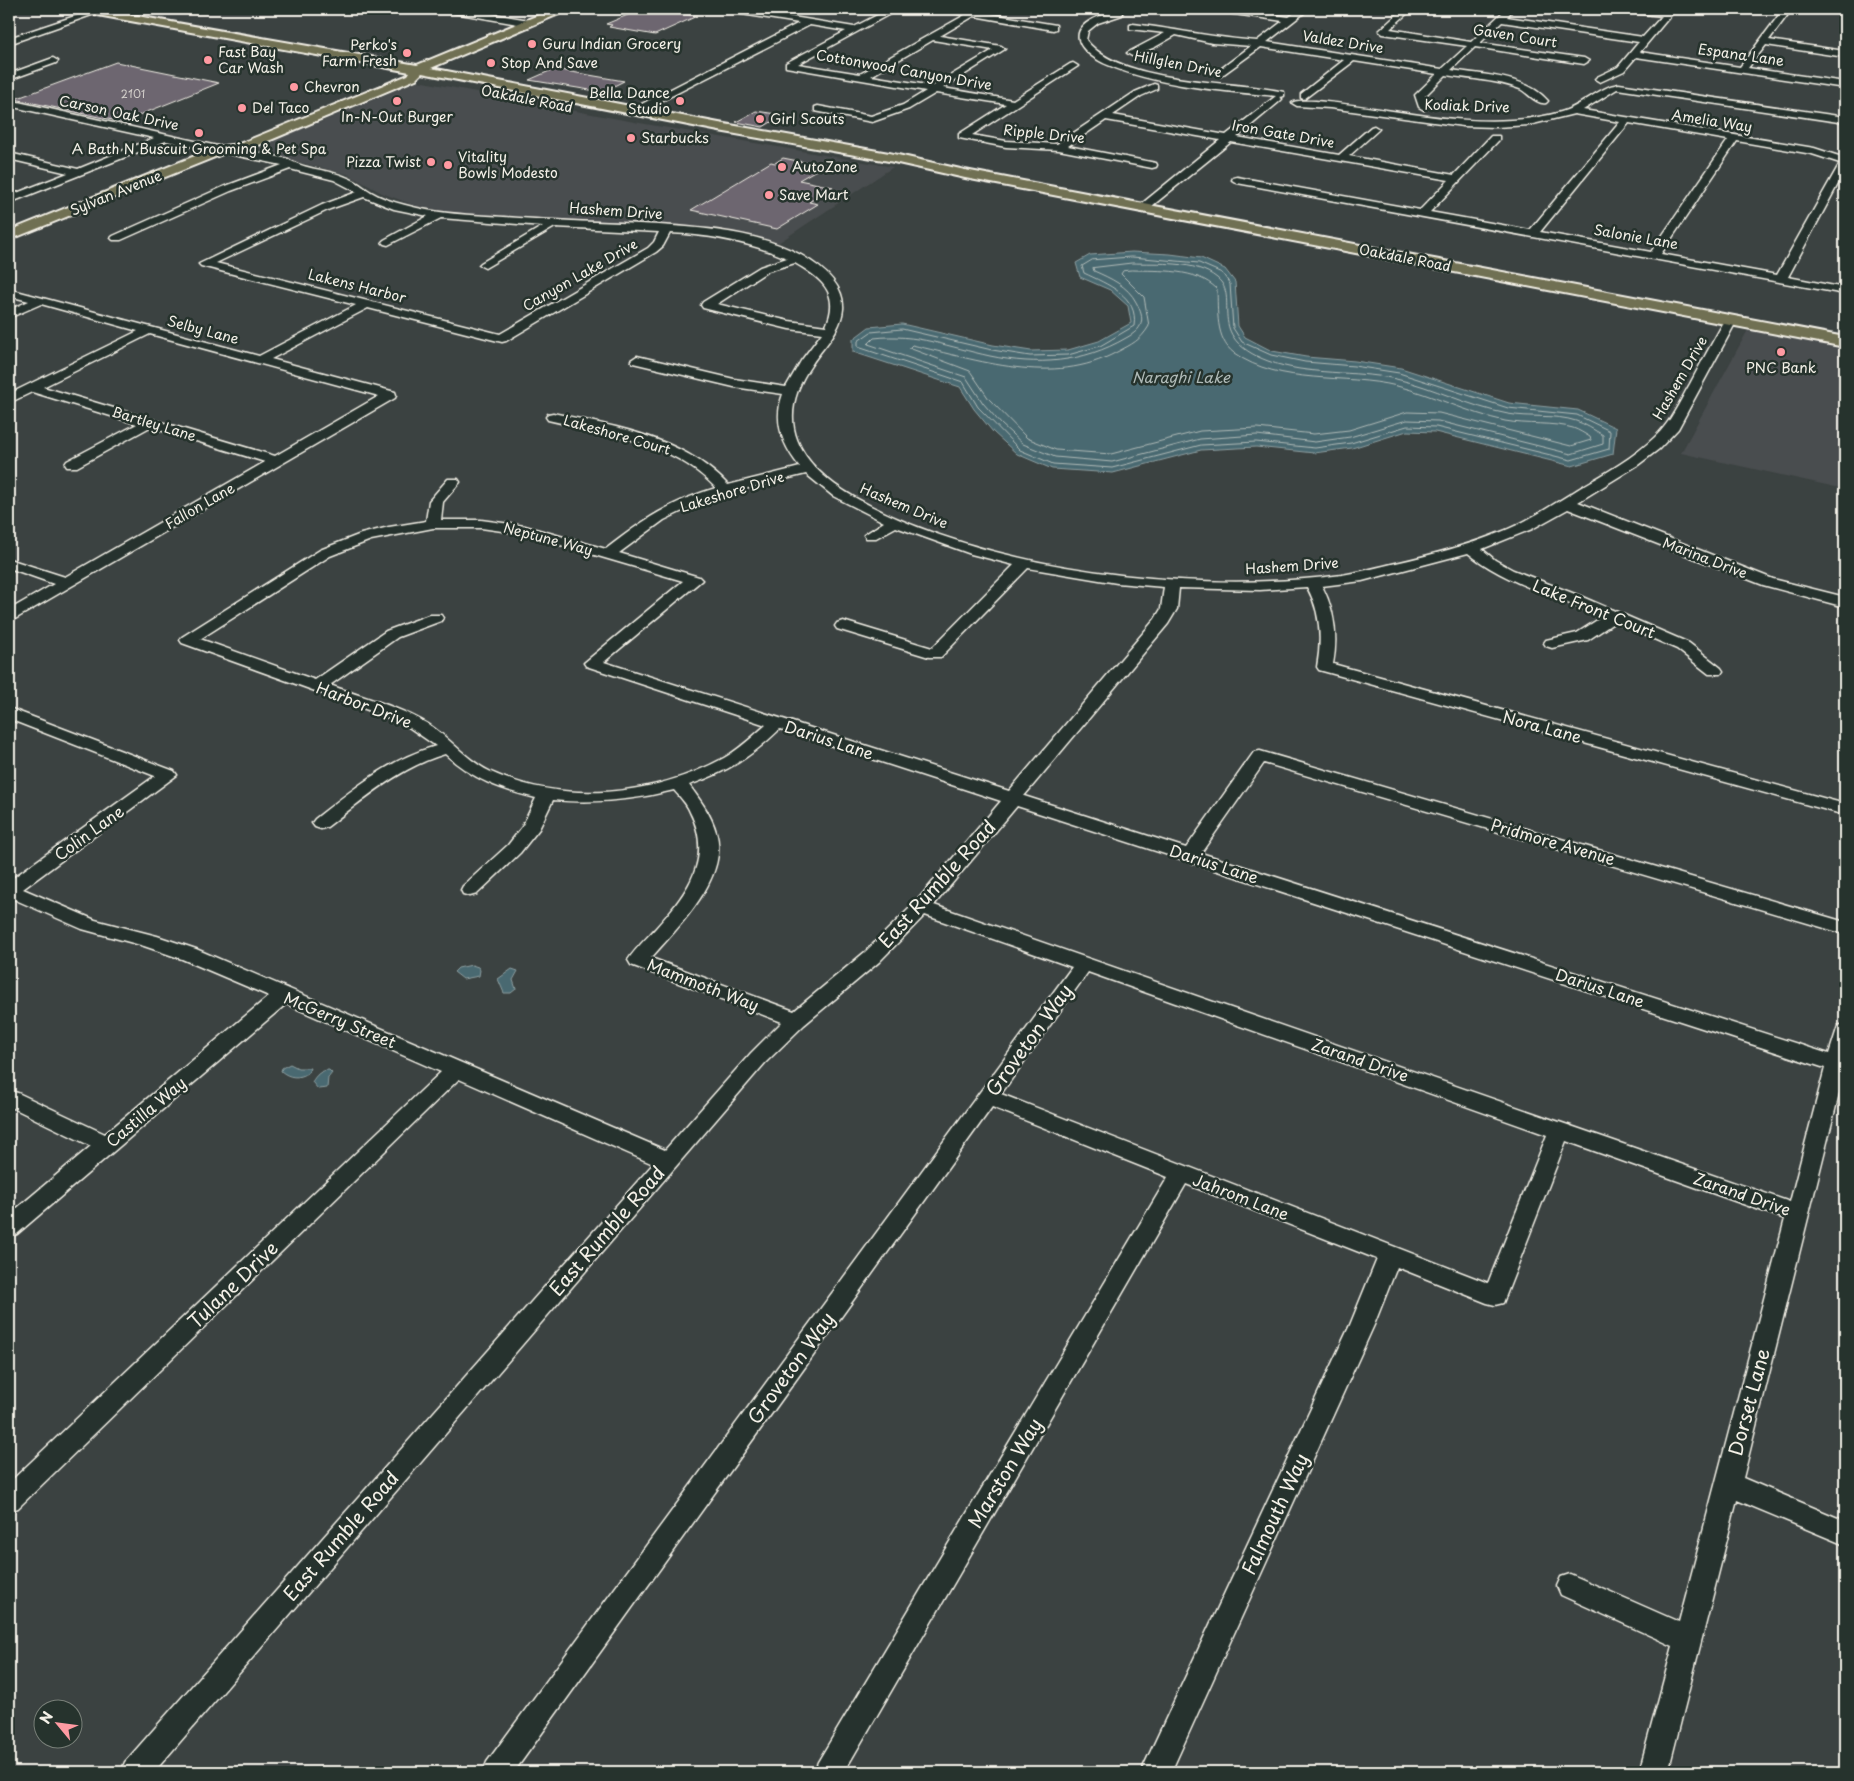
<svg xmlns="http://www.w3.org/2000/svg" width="1854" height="1781" font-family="'Playpen Sans',sans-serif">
<rect width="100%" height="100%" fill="#3b4241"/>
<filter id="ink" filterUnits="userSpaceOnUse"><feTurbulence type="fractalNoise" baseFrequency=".02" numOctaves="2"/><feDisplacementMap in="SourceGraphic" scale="10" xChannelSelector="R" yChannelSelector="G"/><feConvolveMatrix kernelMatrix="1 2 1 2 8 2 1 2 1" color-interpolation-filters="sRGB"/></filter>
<g filter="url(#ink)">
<!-- built -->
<path fill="#4a4d4f" d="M418,81L634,122L893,167L778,243L740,233L711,229L455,213L416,206L382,193L347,174L244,149L318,123Z
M1748,330L1845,349V489L1681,453Z"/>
<!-- water -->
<path fill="#4a6971" stroke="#8e9fa1" d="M1132,252L1170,254L1201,258L1225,269L1235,282L1238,326L1245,337L1272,351L1306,357L1355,361L1401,368L1509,403L1578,410L1616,428L1613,454L1572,466L1435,432L1407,431L1352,448L1314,453L1256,447L1201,450L1113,473L1052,469L1017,454L993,432L974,409L960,387L853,352V339L869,327L902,324L993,345L1031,351L1068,350L1099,341L1131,323L1128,306L1110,290L1080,277L1076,263L1090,255Z
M472,965L478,967L480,970L479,976L463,979L454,972L458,968Z
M512,969L518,971L513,980L516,989L511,993H504L498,979Z
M290,1064L298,1068H310L308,1073C299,1079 289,1078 281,1071L282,1068Z
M329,1070L332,1073L328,1078L327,1088L318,1089L312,1082C316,1075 321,1070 329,1070Z"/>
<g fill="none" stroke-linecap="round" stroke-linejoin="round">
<!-- shore -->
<path stroke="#b0bbb8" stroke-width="1" d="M1132,257L1199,263L1222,273L1230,284L1233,328L1242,342L1271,355L1305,362L1354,366L1399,373L1508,408L1577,415L1610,431L1609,449L1571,460L1436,427L1407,426L1351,443L1315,448L1256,442L1201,445L1112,468L1053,464L1020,450L978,407L963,382L858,347V341L871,332L902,329L992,350L1030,356L1068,355L1100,346L1134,326C1139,296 1107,284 1084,273L1082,266L1092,260Z
M1132,263C1158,264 1195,260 1217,278C1242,298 1202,336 1268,361C1308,376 1354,370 1396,379C1434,387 1469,407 1508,414C1530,418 1555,414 1576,421C1585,424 1594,430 1603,435V444L1571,454L1438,421L1407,420L1350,437L1315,442L1257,435L1200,439L1112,462L1055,457L1023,444L1001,424L983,403L966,377L868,344L874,338C917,333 948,347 990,356C1037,366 1083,363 1126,338C1143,329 1146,320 1136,302C1128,286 1110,278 1094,271L1093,268Z
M1132,270C1160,271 1196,268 1217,289C1218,310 1215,339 1234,353C1281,386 1344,373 1397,386C1433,395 1468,413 1505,421C1526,425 1553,422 1573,428C1579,430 1585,434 1590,437L1591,440L1571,446L1439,413L1407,412L1349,430L1314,434L1257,428L1200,431L1111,454L1056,450L1027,438L989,399L970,371L909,348L912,345C978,360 1053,387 1117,352C1132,344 1140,341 1149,326L1144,297L1121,274L1123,271Z"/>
</g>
<!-- building -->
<path fill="#6d6670" stroke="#f4f1e8" d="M642,9L660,10L697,16L655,35L609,27L612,25L606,24Z
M116,62L219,83L122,122L15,99Z
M554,69L624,81L602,92L529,80Z
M756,111L783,115L763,127L736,122Z
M783,158L823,166L799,180L833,187L809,202L818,204L777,229L691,210L771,162L775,163Z"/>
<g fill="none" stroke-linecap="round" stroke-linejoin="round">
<!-- minor casing -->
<g stroke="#f4f1e8" stroke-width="3">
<path id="minor" d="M445,9H462L529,20L533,23L529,26L449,12Z
M725,9H743L854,27L889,9H899L798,64L860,74L965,15L943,11L942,9L971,11L973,9H981L979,12L1056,25V29L1053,30L974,16L940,36L1001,46L1005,49L943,88L1013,100L1070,64L1073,63L1078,66L972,135L1006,141L1057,144L1135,92L1154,84L1157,85V89L1141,96L1113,115L1226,135L1276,96C1224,91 1156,86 1108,65C1081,53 1062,31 1100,16C1107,14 1115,10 1122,11V15L1098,23L1088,31L1086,40C1121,85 1232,80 1284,92V96L1279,97L1282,99L1280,101L1237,137L1339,155L1371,127L1374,126L1379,129L1377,131L1349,156L1454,175L1491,136H1499V140L1430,212L1530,230L1620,122L1574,114L1529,125L1496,127L1463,126L1330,108L1297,106L1292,103C1301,96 1371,108 1386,110C1444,119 1504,128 1561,112C1579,107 1592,94 1608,87C1612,85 1615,85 1619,84L1845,117V123L1617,89L1583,110L1814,148L1845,158V171L1788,277L1845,288V294L1237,183L1232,180L1233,178L1237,177L1420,210L1449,180L1231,142L1147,210H1139L1138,208L1139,206L1220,140L1106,120L1068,146L1156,163L1157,165L1156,167L1152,168L1059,150L1006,147L959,138V134L1006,104L936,93L909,109L872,122L815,111V107L818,106L871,116L903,105L926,91L786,67V63L846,31L810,25L638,113H632V109L799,23L729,12ZM933,40L993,50L933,86L871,76ZM1629,123L1728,140L1651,252L1540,232ZM1737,141L1812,154L1840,163L1777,275L1661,254Z
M1216,9H1235L1289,17L1300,9H1309L1267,42L1442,69L1467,46L1383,34L1379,31L1403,9H1412L1390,29L1471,42L1506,9H1513L1507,17L1643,37L1662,16L1626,12L1622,9L1666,11L1668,9H1676L1640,52L1740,67L1782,11L1785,10L1789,13L1769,40L1845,51V57L1766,45L1748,68L1845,82V88L1636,57L1624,71L1600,82L1595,79L1597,77L1618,67L1639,42L1502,22L1480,43L1584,58L1589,61L1584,64L1475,47L1451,70C1482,75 1526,75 1548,101L1546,103C1537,105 1528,93 1520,89C1497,80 1470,79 1446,75L1425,96L1429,107L1424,110L1419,107L1415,95L1437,74L1354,61L1304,99L1301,98V94L1344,60L1261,47L1221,76L1218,75V71L1251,46L1212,43L1176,35L1155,47L1135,55L1132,56L1127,53L1165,33L1130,29V25L1133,24C1175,29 1215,38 1257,41L1283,21L1220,12Z
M93,10L100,12L9,44V38Z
M53,58L58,61L56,63L9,80V74Z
M9,100L222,147L236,148L288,159C304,170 329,169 348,178C356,181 363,187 371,192C381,198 393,202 405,205C437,214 471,215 504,217C556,221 607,222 659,225C706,228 759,232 801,255C820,266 845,284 843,309C841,331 823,347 812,364C772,422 799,465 854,497C984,571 1196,595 1342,575C1360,572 1378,567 1396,563C1431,555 1467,546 1501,532C1529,521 1554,504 1580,488C1606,473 1633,458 1655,437C1671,422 1679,403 1690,384C1701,363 1713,341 1725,320L1731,316L1735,317L1737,320L1678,429L1659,449L1638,465L1578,502L1773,579L1845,597V607L1763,585L1568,509L1532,529L1482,549L1495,560L1513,570L1580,596L1689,643L1721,668L1723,671L1721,674H1709L1677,649L1615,622L1588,640L1552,648L1546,646L1544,643L1546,640L1577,633L1602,617C1557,597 1507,584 1468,553L1362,581L1322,586C1335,611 1338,637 1333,664L1845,804V815L1319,670L1317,667C1322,640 1321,612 1307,587L1260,590L1179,588L1177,609L1168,624L1024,796L1186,848L1254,752L1260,751L1845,922V934L1264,763L1201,853L1829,1054L1838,1026L1845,1024V1070L1743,1478L1845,1521V1545L1737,1500L1668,1772H1639L1673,1646L1561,1595L1557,1586L1561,1577L1570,1574L1679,1622L1785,1219L1566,1141L1503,1303L1495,1305L1487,1303L1397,1267L1374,1325L1171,1772H1141L1350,1325L1377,1259L1186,1184L844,1772H814L818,1762L1168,1177L992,1107L514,1772H483L487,1762L1072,967L925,915L879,962L804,1025L765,1063L154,1772H121L125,1762L653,1164L459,1079L18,1508L9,1511V1483L441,1072L286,1004L17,1234L9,1237V1215L91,1146L9,1106V1091L18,1093L105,1134L269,996L182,959L144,946L82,929L9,897V881L155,776L9,719V708L174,771L177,775L23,889L95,920L157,936L196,949L665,1150L751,1053L782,1022L631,965L628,960C636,948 647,938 656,928C687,894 714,858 690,812C687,804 680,797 674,790C634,800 595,804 553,800L539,829L520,853L477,894L470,896L463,894L461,890L463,886L508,845L522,827L536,798C499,789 474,780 445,754C400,767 364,799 327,827L321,829L315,827L312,823L315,819C352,790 389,759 436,746L410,728L379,714L182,643L180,640L182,637L320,550L361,534L389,527L426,521L429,501L448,479H458L460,482L443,502L441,520H481L525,526L606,549C642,521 671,501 716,488C672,441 607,434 548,420L546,417L548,414L553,413C615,427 682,436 728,485L800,467C782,445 773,421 783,394L734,387L633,363L631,360L637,356L734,379L786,387L801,361L822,333L789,329L703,308L701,305L703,302L760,267L787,258C749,242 711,235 670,233L663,246L656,252L506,341L502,342L368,308L271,359L395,392L396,395L395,398L15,619L9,621V610L54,584L9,568V559L65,577L265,462L150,427L77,467H67L65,464L67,461L137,424L32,392L9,403V394L138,331L41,304L9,318V310L29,301L9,296V289L259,356L356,305L201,266L199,264L322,205L357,192L334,180L290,169L231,191L121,240H113L111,238L113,236L223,187L282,165L166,141L9,203V196L68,173L9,159V153L78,169L154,138L9,106ZM364,197L394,209L428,216L384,240L382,242L384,244L388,245L441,218L543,226L481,263L479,265L485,268L555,227L659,232L654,242L648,248L500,334L216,263L330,209ZM795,263C821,278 841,293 826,326L789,321L717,304L768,271ZM150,334L379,396L275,456L43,387ZM806,474L833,496L884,522L864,535L866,538H876L896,527L971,554L1014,565L932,648L843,621L837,623L835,626L837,629L929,657H941L1028,568L1117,583L1164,587L1161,609L1155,619L1009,791L604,662L702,580L699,577L619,553L664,520L697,504L732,492ZM433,528H481L523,534L683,581L584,663L586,666L766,725C753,736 740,749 724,758C654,796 564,805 491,772C467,761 450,738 428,724C398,706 362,697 330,685L398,637L441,621L443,618L441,615H429L386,631L315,680L200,639L330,556L371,540ZM780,729L1001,801L915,903L865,952L794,1011L651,958C678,927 730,877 716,832C711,814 700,800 689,785C727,772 751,757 780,729ZM1017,806L1825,1068L1790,1202L934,905ZM1088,972L1547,1135L1488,1283L1001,1094Z"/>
</g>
<!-- major casing -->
<g stroke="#f4f1e8" stroke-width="4">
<path id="major" d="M76,9H97L417,65L553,9H567L566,11L431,68L719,123L889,153L965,170L1845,337V347L965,178L889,161L719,131L422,73L416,79L247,150L225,153L9,240V231L217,147L239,144L408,75L410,72L81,12Z"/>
</g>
<!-- minor -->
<use href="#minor" fill="#26332d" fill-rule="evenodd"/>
<!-- major -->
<use href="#major" fill="#706f52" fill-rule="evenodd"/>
</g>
</g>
<!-- markers -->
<g fill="#ff9aa2" stroke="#26332d" stroke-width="2">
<circle cx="532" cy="44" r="5"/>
<circle cx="407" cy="53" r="5"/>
<circle cx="208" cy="60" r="5"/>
<circle cx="491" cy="63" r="5"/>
<circle cx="294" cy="87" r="5"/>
<circle cx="397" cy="101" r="5"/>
<circle cx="680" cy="101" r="5"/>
<circle cx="242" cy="108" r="5"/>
<circle cx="760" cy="119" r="5"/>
<circle cx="199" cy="133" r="5"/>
<circle cx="631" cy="138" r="5"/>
<circle cx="431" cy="162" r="5"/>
<circle cx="448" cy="165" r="5"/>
<circle cx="782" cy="167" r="5"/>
<circle cx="769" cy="195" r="5"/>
<circle cx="1781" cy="352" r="5"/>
</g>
<g text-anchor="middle" stroke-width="5" stroke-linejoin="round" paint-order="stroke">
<!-- far-number labels -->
<g font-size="11" fill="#d2ceca">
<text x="133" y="98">2101</text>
</g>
<!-- far-street labels -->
<g font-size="14" fill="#f4f1e8" stroke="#26332d">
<text transform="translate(1515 36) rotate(9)" y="5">Gaven Court</text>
<text transform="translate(1343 42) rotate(9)" y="5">Valdez Drive</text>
<text transform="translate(1741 55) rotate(8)" y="5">Espana Lane</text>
<text transform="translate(1178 64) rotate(11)" y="5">Hillglen Drive</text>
<text transform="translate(904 70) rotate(10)" y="5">Cottonwood Canyon Drive</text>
<text transform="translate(527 99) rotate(11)" y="5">Oakdale Road</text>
<text transform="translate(1467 106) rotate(2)" y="5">Kodiak Drive</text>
<text transform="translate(119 113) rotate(12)" y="5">Carson Oak Drive</text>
<text transform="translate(1712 121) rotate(9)" y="5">Amelia Way</text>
<text transform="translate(1044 134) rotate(6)" y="5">Ripple Drive</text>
<text transform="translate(1283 134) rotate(10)" y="5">Iron Gate Drive</text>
<text transform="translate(116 193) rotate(-22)" y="5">Sylvan Avenue</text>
<text transform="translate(616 211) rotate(4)" y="5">Hashem Drive</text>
<text transform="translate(1636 237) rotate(10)" y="5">Salonie Lane</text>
<text transform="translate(1405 258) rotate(11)" y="5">Oakdale Road</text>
<text transform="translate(580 275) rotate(-30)" y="5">Canyon Lake Drive</text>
<text transform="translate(357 286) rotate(14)" y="5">Lakens Harbor</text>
<text transform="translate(203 330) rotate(15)" y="5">Selby Lane</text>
<text transform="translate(1680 378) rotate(-60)" y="5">Hashem Drive</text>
<text transform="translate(154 424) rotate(17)" y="5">Bartley Lane</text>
<text transform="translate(617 435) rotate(16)" y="5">Lakeshore Court</text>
<text transform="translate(732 492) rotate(-17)" y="5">Lakeshore Drive</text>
<text transform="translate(200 506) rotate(-30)" y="5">Fallon Lane</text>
<text transform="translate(904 506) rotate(23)" y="5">Hashem Drive</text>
<text transform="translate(548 539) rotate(15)" y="5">Neptune Way</text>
<text transform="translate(1705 558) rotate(21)" y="5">Marina Drive</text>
<text transform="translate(1292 566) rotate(-4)" y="5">Hashem Drive</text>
</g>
<!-- far-poi labels -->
<g font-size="14" fill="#f4f1e8" stroke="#26332d" text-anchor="start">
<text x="542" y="49">Guru Indian Grocery</text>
<text x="397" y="50" text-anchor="end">Perko's<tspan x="397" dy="16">Farm Fresh</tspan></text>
<text x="218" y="57">Fast Bay<tspan x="218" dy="16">Car Wash</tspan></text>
<text x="501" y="68">Stop And Save</text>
<text x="304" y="92">Chevron</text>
<text x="670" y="98" text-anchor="end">Bella Dance<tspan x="670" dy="16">Studio</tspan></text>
<text x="252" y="113">Del Taco</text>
<text x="397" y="122" text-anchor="middle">In-N-Out Burger</text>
<text x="770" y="124">Girl Scouts</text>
<text x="641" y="143">Starbucks</text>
<text x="199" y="154" text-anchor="middle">A Bath N Buscuit Grooming &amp; Pet Spa</text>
<text x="458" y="162">Vitality<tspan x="458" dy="16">Bowls Modesto</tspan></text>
<text x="421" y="167" text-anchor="end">Pizza Twist</text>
<text x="792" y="172">AutoZone</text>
<text x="779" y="200">Save Mart</text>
<text x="1781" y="373" text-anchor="middle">PNC Bank</text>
</g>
<!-- far-water labels -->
<g font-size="15" font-style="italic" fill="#b0bbb8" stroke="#26332d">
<text x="1181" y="383">Naraghi Lake</text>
</g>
<!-- street labels -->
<g font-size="16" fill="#f4f1e8" stroke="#26332d">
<text transform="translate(1594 609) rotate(22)" y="6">Lake Front Court</text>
<text transform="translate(364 705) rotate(21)" y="6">Harbor Drive</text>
<text transform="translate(1542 727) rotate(15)" y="6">Nora Lane</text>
<text transform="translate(829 740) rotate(18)" y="6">Darius Lane</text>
<text transform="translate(89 833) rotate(-36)" y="6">Colin Lane</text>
<text transform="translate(1553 842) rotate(16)" y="6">Pridmore Avenue</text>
<text transform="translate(1214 864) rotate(18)" y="6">Darius Lane</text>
<text transform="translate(703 985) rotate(21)" y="6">Mammoth Way</text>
<text transform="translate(1600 988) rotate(18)" y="6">Darius Lane</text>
<text transform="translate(340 1020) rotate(23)" y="6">McGerry Street</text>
<text transform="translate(1360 1060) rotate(19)" y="6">Zarand Drive</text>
<text transform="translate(146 1112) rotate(-40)" y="6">Castilla Way</text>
<text transform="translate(1742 1194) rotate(19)" y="6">Zarand Drive</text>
<text transform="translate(1241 1197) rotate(21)" y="6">Jahrom Lane</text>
</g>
<!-- near-street labels -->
<g font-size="19" fill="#f4f1e8" stroke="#26332d">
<text transform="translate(937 884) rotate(-48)" y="7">East Rumble Road</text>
<text transform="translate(1029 1040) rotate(-54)" y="7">Groveton Way</text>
<text transform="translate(607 1231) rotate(-49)" y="7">East Rumble Road</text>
<text transform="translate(233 1285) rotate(-44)" y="7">Tulane Drive</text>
<text transform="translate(791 1368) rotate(-54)" y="7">Groveton Way</text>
<text transform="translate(1749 1402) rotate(-75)" y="7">Dorset Lane</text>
<text transform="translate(1005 1473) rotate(-59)" y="7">Marston Way</text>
<text transform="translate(1275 1514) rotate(-65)" y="7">Falmouth Way</text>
<text transform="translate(341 1536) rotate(-49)" y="7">East Rumble Road</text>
</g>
</g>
<!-- margin -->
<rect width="1854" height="1781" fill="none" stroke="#26332d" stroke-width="30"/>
<rect x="15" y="15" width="1824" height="1751" fill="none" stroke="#f4f1e8" stroke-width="2" filter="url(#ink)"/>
<!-- north arrow -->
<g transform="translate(58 1724) rotate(299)"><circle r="24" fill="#26332d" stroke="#787f78"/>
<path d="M0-4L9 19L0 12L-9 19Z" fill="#ff9aa2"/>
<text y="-8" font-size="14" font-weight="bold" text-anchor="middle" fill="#f4f1e8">N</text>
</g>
</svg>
